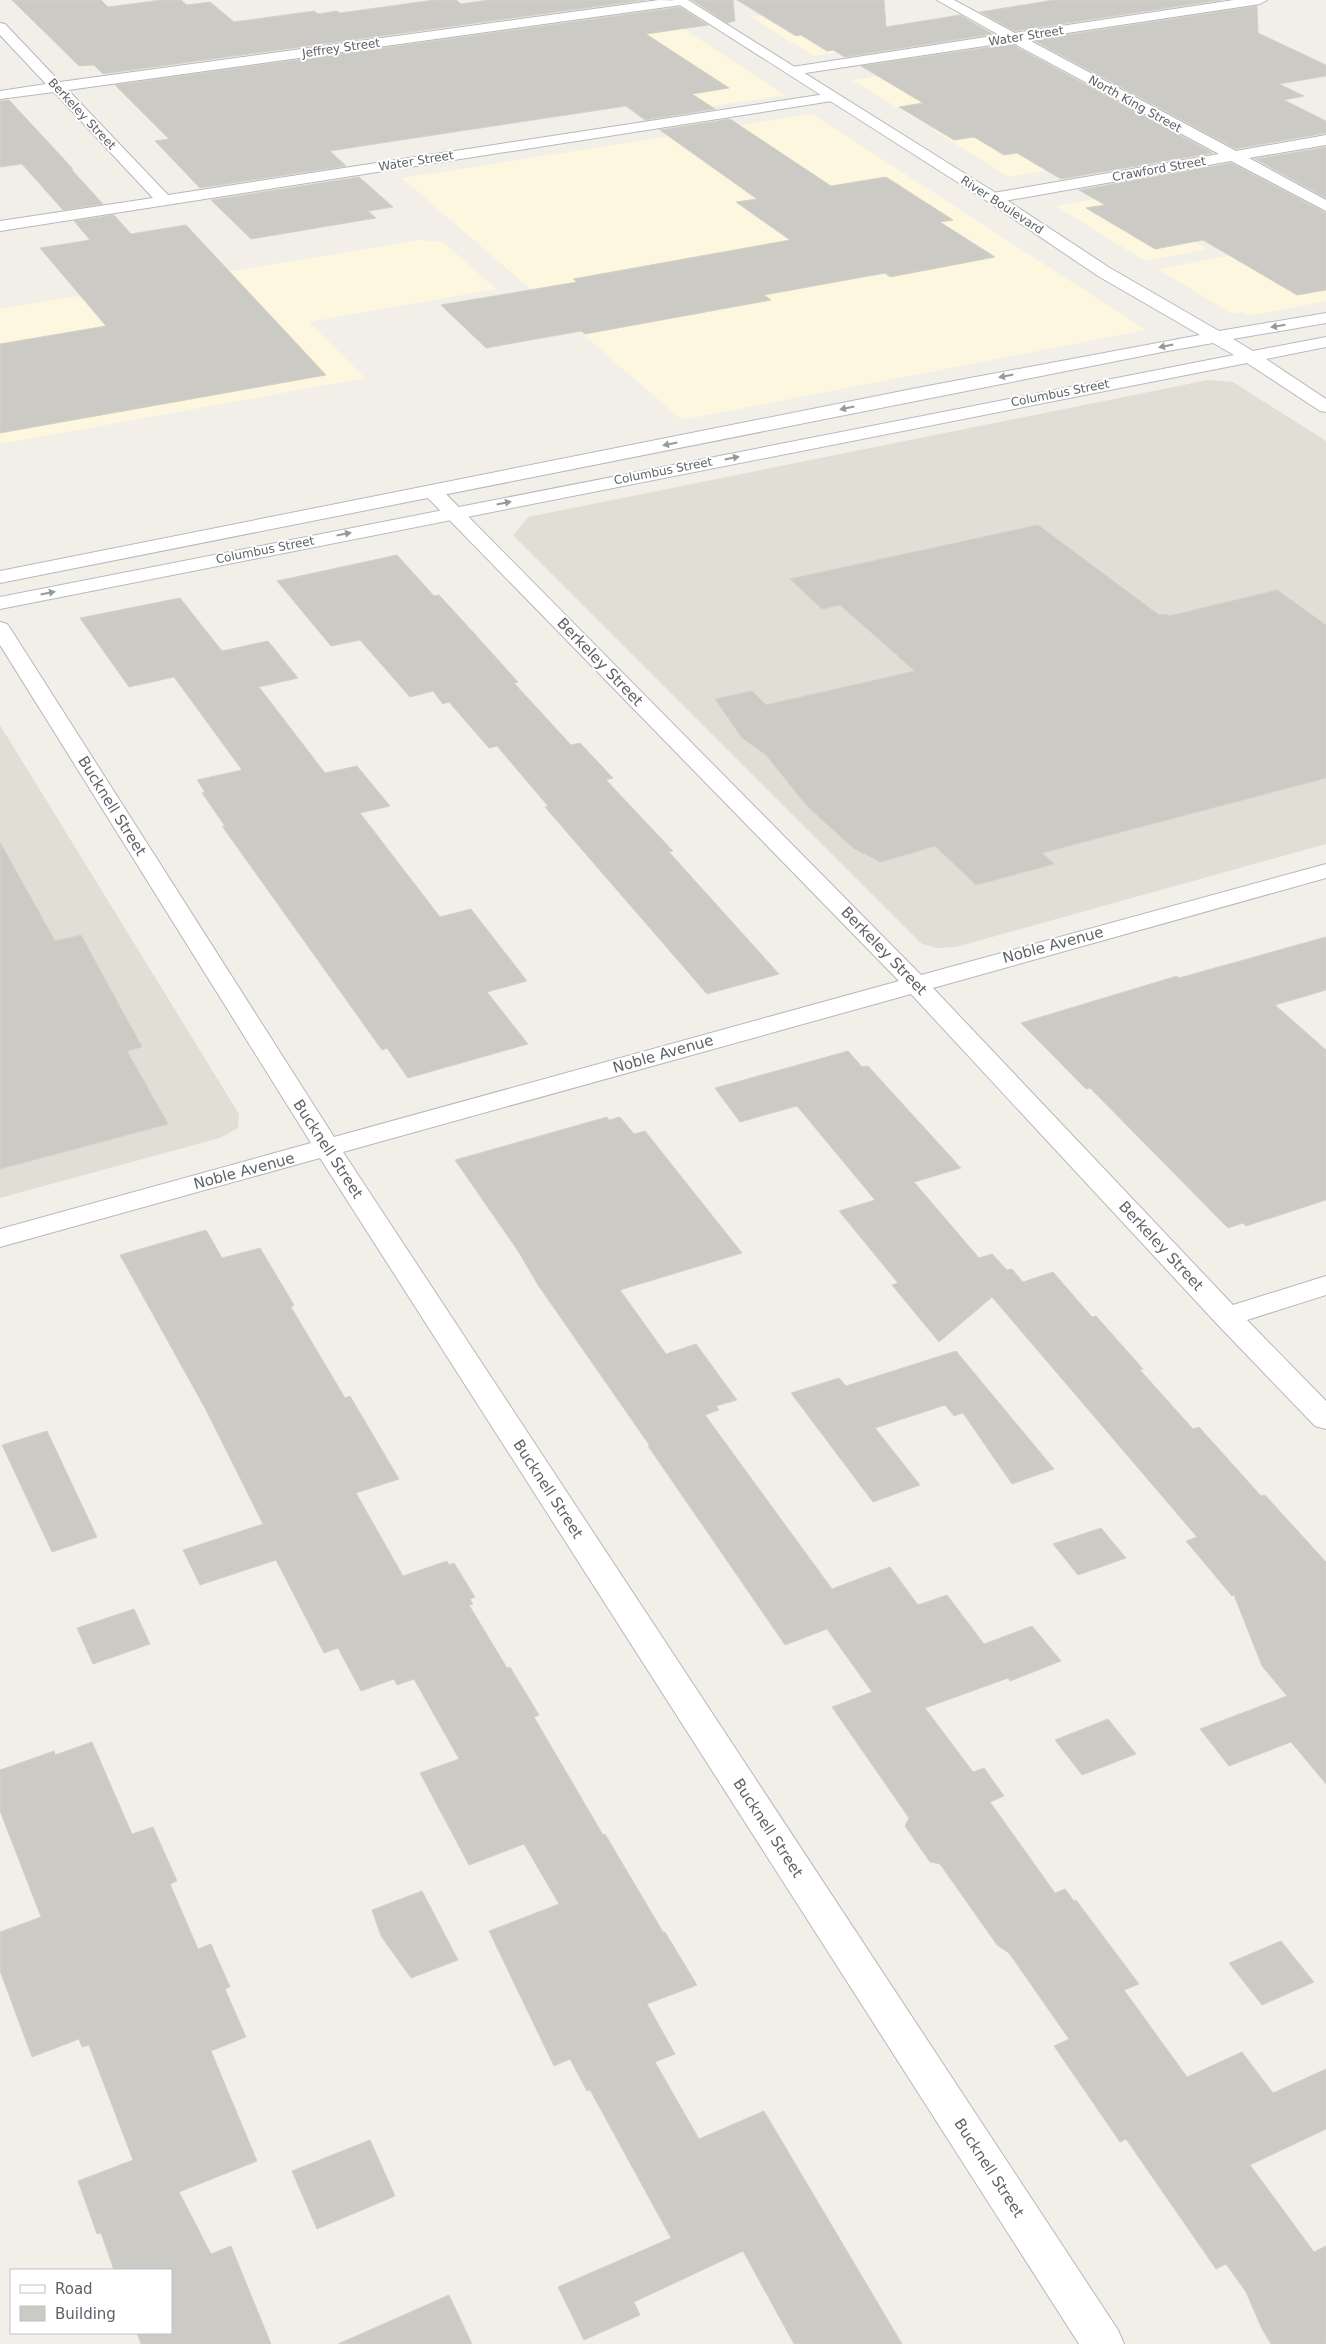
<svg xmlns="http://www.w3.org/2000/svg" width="1326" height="2344" font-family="'DejaVu Sans',sans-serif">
<rect width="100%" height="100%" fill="#f1efe8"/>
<!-- commercial -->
<path fill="#fef7e0" d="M808,9L873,47L814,56L751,17Z
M665,17L785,95L651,116L537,35Z
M912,71L984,113L923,123L852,80Z
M812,114L1146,330L682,420L402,178Z
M995,120L1073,166L1009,177L933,130Z
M1117,195L1207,249L1145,261L1056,206Z
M420,240L443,242L496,289L309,322L365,378L0,444V309Z
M1276,247L1326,275V301L1249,316L1242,312L1232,314L1158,269Z"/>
<!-- education -->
<path fill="#e1ded6" d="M1208,380L1233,382L1326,441V844L956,947L936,948L922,944L513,535L528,517Z
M0,725L239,1114L238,1128L220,1138L0,1198Z"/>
<!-- building -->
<path fill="#cccac5" stroke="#d6d1c6" d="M12,0H101L108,7L161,0H181L187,5L210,2L234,22L314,11L318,14L337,11L340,13L434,0H456L461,4L489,0H645L103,74L94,65L79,66Z
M692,0H733L735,21L727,23Z
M737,0H884L886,27L960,15L993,34L845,57L833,50L827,51L801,35L796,36Z
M1054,0H1221L1015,31L980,12Z
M1257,6L1258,33L1326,65V76L1279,84L1304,96L1284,100L1326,121V133L1236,149L1033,40Z
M680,7L708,25L646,34L729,88L692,94L715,109L645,120L626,106L381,143L330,151L346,166L200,188L155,141L169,139L115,85Z
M1011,44L1213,153L1061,179L1017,153L1004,155L974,137L954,140L899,107L923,103L861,66Z
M9,100L73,169H71L103,204L63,210L22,164L0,167V101Z
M730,119L831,186L886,177L953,220L940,222L995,257L890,277L885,273L764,295L771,300L585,334L581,331L486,348L441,305L577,282L573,279L790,240L736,202L757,199L660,130Z
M1326,147V198L1255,159Z
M1231,163L1326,213V290L1297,295L1203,240L1155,249L1086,208L1105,205L1079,190Z
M359,177L393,207L368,211L376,218L251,239L211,200Z
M114,215L131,234L186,225L326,375L0,433V344L106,326L40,248L90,240L74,221Z
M1038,525L1159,615L1166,614L1169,616L1277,590L1326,625V778L1042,853L1054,864L976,885L935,846L881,862L853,848L807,806L766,755L742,738L715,699L752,691L766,705L915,671L840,605L822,609L790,579Z
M397,555L434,596L439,595L473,632L518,682L514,683L571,745L580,743L613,778L606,780L673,851L669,852L779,974L707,994L545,807L548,806L497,746L489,748L449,702L443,704L433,691L410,697L360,640L331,646L277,581Z
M180,598L222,651L268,641L298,678L259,687L325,773L357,766L390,806L360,813L440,917L471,909L527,981L487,992L528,1044L408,1078L387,1048L382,1050L222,826H225L202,793L205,792L197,780L242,770L174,677L129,687L80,618Z
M0,842L55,941L81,935L142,1047L127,1051L168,1124L0,1169Z
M1326,937V990L1275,1005L1326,1050V1200L1246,1226L1243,1223L1228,1228L1090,1088L1086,1089L1021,1023L1177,976L1179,978Z
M848,1051L862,1067L868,1066L961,1168L914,1182L979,1258L992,1254L1007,1270L1012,1269L1023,1282L1053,1272L1092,1317L1096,1316L1143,1369L1140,1370L1193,1429L1199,1427L1261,1496L1265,1495L1326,1562V1784L1291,1742L1229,1766L1200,1729L1287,1696L1262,1666L1234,1595L1232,1596L1186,1541L1197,1537L992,1297L939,1342L892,1285L898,1283L839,1211L875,1200L797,1106L740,1122L715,1088Z
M607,1117L609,1120L620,1117L634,1134L645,1131L742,1253L620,1290L666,1354L696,1344L737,1400L716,1406L719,1410L705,1415L832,1589L890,1567L918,1605L947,1595L984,1644L1032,1626L1061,1661L1010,1681L1008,1678L925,1708L973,1772L984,1768L1004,1796L990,1802L1055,1893L1065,1889L1074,1901L1076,1900L1139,1984L1124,1990L1187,2077L1242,2052L1273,2093L1326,2069V2129L1250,2165L1314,2252L1326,2246V2344H1271L1262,2329L1246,2292L1226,2264L1216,2269L1126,2139L1120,2142L1054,2046L1069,2039L1009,1953L997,1945L940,1864L930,1862L905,1826L909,1818L832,1707L872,1692L827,1629L785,1645L648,1446H650L538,1285L518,1251L455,1160Z
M206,1230L222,1258L260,1248L294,1305L291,1307L345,1398L350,1396L399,1479L356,1493L403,1576L447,1561L449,1565L454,1563L475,1597L470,1599L473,1604L469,1605L507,1668L510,1667L539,1715L534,1717L603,1835L605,1834L663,1932H665L697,1985L647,2004L675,2054L655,2062L699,2139L764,2111L902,2344H794L743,2251L634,2302L640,2315L584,2340L558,2287L671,2238L590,2090L587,2091L570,2059L554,2066L489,1931L559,1904L524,1844L469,1865L420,1773L459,1759L414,1679L397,1685L394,1679L361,1691L338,1648L324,1653L276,1560L200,1585L183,1550L263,1524L206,1410L120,1255Z
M956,1351L1054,1469L1012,1484L963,1413L954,1416L945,1405L875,1428L920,1485L873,1502L791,1393L839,1378L846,1386Z
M47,1431L97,1537L52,1552L2,1445Z
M1101,1528L1126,1558L1078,1575L1053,1544Z
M134,1609L150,1644L93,1664L77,1628Z
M1108,1719L1136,1754L1082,1775L1055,1740Z
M92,1742L132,1834L153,1827L177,1881L170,1884L198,1949L211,1944L230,1987L225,1989L246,2037L211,2051L257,2161L179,2192L211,2254L231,2246L271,2344H141L137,2333H171V2270H114L101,2233L97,2234L78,2181L133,2160L89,2045L82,2047L79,2039L32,2057L0,1971V1932L41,1917L0,1811V1770L54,1751L55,1755Z
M422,1891L458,1960L411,1978L381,1936L372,1910Z
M1281,1941L1314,1982L1262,2005L1229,1963Z
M370,2140L395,2196L317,2229L292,2171Z
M449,2295L472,2344H338Z"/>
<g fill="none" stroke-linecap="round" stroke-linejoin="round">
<!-- street casing -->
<g stroke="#b5b8bc" stroke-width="2">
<path id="street" d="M659,0L688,1L681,5L68,90L168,195L832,93L839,97L832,101L0,231V221L153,198L54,92L0,99V91L46,84L0,35V23L5,24L60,82Z
M937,0H954L1015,33L1234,0H1267L1260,4L1027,39L1236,151L1326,135V145L1249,158L1326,200V211L1231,161L993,203L987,201L985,198L987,195L993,193L1219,154L1011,42L792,75L785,71L792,67L999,35Z
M433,486L440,488L921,975L1326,864V878L933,988L1233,1305L1326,1276V1295L1247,1320L1326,1401V1429L1315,1426L1217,1324L911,994L343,1152L1118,2330L1124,2344H1079L320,1158L0,1247V1229L311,1143L0,645V622L7,624L10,628L334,1137L899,981L426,496L423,492L426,488Z"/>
</g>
<!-- secondary casing -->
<g stroke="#b6babf" stroke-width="2">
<path id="secondary" d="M672,0H688L999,195L1110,268L1219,331L1326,313V323L1233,339L1253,351L1326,337V347L1266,359L1326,399V412L1320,411L1247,363L0,609V597L1234,355L1213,343L1162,352L0,583V571L917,388L1200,335L1098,276L987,201Z"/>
</g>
<!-- street -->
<use href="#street" fill="#fff" fill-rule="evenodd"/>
<!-- secondary -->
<use href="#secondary" fill="#fff" fill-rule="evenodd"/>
</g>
<!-- one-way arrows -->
<defs><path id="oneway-solid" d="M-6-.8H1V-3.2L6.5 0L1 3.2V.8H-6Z" transform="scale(1.25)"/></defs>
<g fill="#979a9d">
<use href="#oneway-solid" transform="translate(1278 326) rotate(171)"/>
<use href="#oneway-solid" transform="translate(1166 346) rotate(169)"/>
<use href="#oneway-solid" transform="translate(1006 376) rotate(169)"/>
<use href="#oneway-solid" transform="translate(847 408) rotate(168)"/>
<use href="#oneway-solid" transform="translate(670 444) rotate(169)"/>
<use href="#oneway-solid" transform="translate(732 458) rotate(-11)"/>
<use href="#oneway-solid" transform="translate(504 503) rotate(-11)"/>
<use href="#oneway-solid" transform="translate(344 534) rotate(-11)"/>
<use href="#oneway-solid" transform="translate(48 593) rotate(-11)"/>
</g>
<g text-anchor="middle" stroke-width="4" stroke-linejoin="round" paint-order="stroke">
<!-- far-street labels -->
<g font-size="12" fill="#5f6368" stroke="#fff">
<text transform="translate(1026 36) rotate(-9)" y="4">Water Street</text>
<text transform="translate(341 48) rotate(-8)" y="4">Jeffrey Street</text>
<text transform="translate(1135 104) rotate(29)" y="4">North King Street</text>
<text transform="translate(82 114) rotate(47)" y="4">Berkeley Street</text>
<text transform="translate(416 161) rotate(-9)" y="4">Water Street</text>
<text transform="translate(1159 169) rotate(-10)" y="4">Crawford Street</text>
<text transform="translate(1002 205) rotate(33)" y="4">River Boulevard</text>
<text transform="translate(1060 393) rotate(-11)" y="4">Columbus Street</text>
<text transform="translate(663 471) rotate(-11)" y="4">Columbus Street</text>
<text transform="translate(265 550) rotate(-11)" y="4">Columbus Street</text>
</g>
<!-- street labels -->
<g font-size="15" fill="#5f6368" stroke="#fff">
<text transform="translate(600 662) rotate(46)" y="5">Berkeley Street</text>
<text transform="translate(112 806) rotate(58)" y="5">Bucknell Street</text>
<text transform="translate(1053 945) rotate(-15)" y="5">Noble Avenue</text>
<text transform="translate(884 951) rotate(46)" y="5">Berkeley Street</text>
<text transform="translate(663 1054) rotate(-16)" y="5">Noble Avenue</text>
<text transform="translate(328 1149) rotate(57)" y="5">Bucknell Street</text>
<text transform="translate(244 1171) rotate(-15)" y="5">Noble Avenue</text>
<text transform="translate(1161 1246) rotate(47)" y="5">Berkeley Street</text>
<text transform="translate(548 1489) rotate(57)" y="5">Bucknell Street</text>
<text transform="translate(768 1828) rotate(57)" y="5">Bucknell Street</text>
<text transform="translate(989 2168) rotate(57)" y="5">Bucknell Street</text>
</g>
</g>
<!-- legend -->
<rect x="10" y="2269" width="162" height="65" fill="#ffffff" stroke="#bfc1c3"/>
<rect x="20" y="2285" width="25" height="8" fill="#ffffff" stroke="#bfc1c3"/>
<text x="55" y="2294" font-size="15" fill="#5f6368">Road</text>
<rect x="20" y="2306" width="25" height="15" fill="#cccac5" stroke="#bfc1c3"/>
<text x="55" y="2319" font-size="15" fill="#5f6368">Building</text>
</svg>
